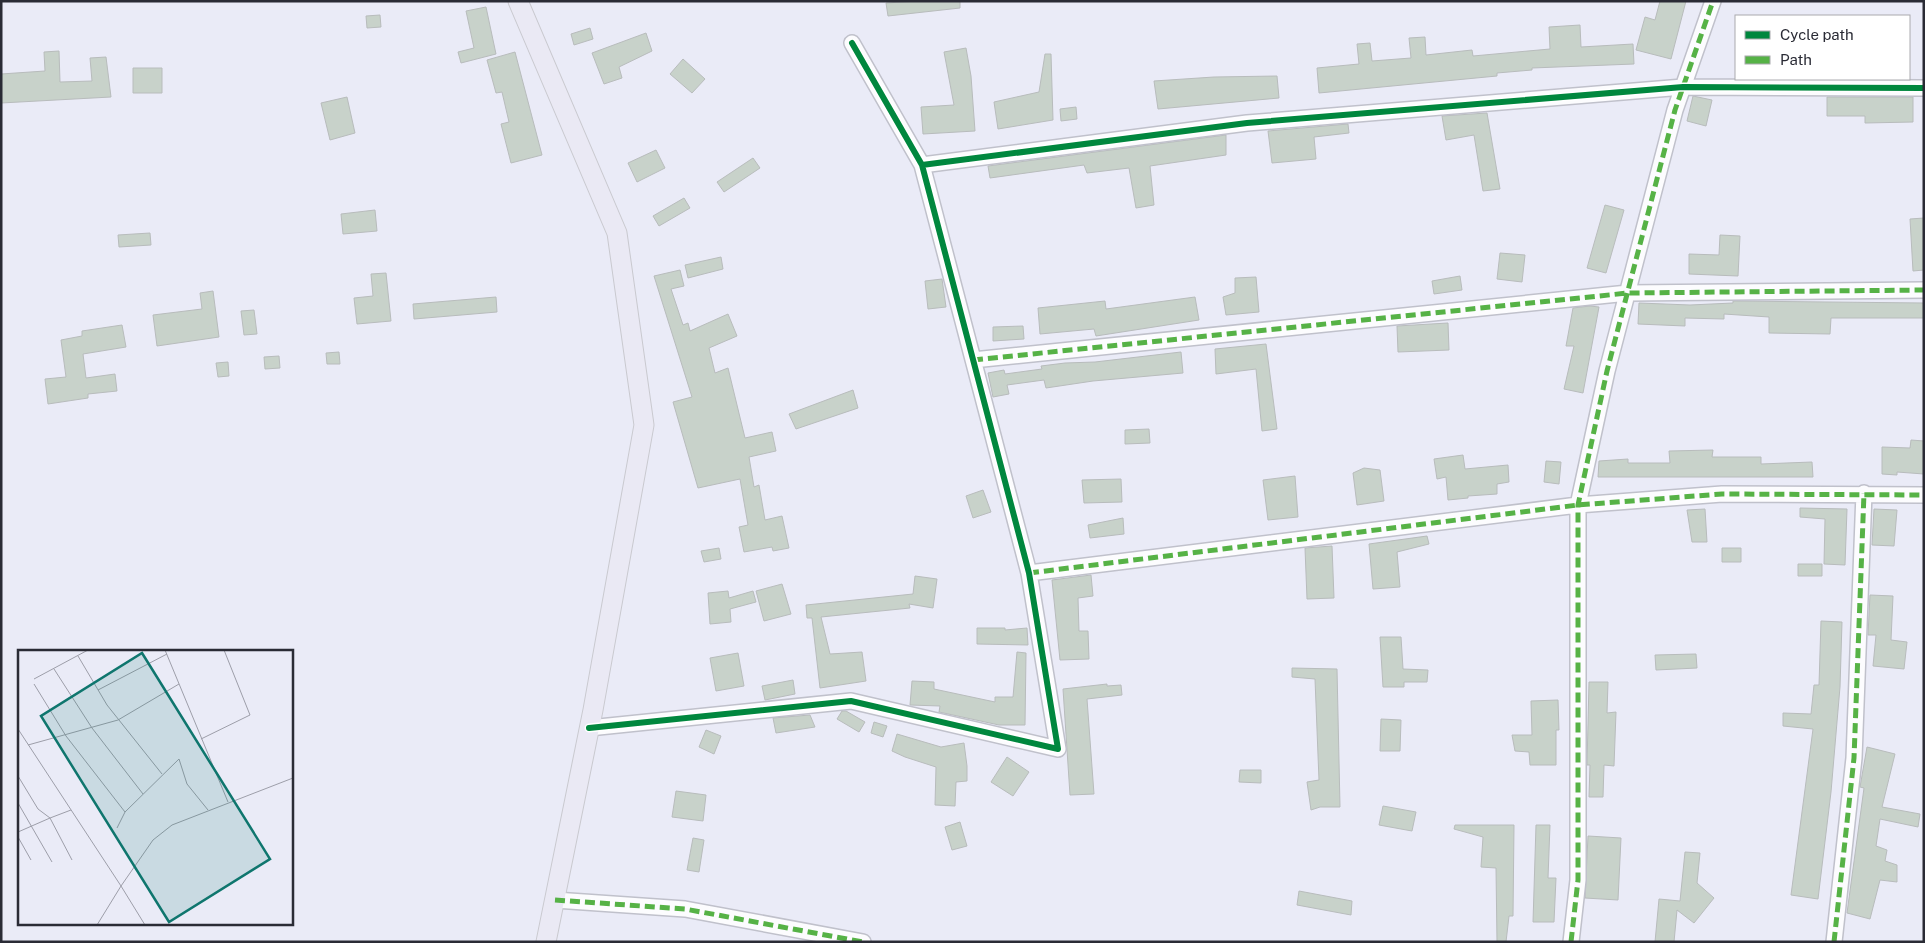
<svg xmlns="http://www.w3.org/2000/svg" width="1925" height="943" font-family="'Public Sans',sans-serif">
<rect width="100%" height="100%" fill="#eaebf7"/>
<!-- building -->
<path fill="#c8d2ca" stroke="#b8bcbc" d="M918,1H960V8L888,16L886,3Z
M1660,1H1686L1671,59L1636,50L1645,17L1655,20Z
M486,7L496,54L461,63L458,52L474,48L466,11Z
M380,15L381,27L367,28L366,16Z
M1580,25L1581,47L1633,44L1634,64L1532,68V70L1497,73V76L1319,93L1317,68L1359,64L1357,44L1370,43L1372,61L1411,58L1409,38L1425,37L1426,55L1472,50L1473,56L1550,49L1549,27Z
M590,28L593,39L574,45L571,34Z
M646,33L652,51L619,67L622,78L604,84L592,53Z
M966,48L971,76L975,131L923,134L921,107L954,105L944,52Z
M59,51L60,82L92,81L90,58L106,57L111,97L1,103V74L45,71L44,52Z
M515,52L542,155L511,163L501,124L509,122L502,92L496,93L487,60Z
M1045,54H1051L1053,120L998,129L994,102L1039,92Z
M683,59L705,79L692,93L670,74Z
M133,68H162V93H133Z
M1277,76L1279,98L1158,109L1154,81L1214,77Z
M1693,96L1712,100L1706,126L1687,121Z
M347,97L355,133L330,140L321,103Z
M1827,97H1913V122L1865,123V116H1827Z
M1076,107L1077,119L1061,121L1060,109Z
M1487,113L1500,189L1483,191L1474,135L1446,140L1442,116Z
M1348,124L1349,133L1314,137L1316,159L1272,163L1268,131Z
M1226,135V155L1150,166L1154,205L1136,208L1129,168L1087,173L1084,165L990,178L988,166Z
M656,150L665,168L637,182L628,163Z
M753,158L760,168L724,192L717,182Z
M684,198L690,208L659,226L653,216Z
M1605,205L1624,210L1606,273L1587,268Z
M375,210L377,231L343,234L341,214Z
M1924,218V270L1913,271L1910,219Z
M150,233L151,245L119,247L118,235Z
M1720,235L1740,236L1738,276L1689,274V254L1719,255Z
M1500,253L1525,255L1522,282L1497,279Z
M721,257L723,269L688,278L685,265Z
M680,270L684,286L671,289L683,325L688,323L690,331L728,314L737,336L709,348L715,373L728,368L745,438L772,432L776,451L749,457L754,487L759,485L765,520L782,516L789,548L773,551L772,547L744,552L739,527L748,525L740,479L698,488L673,402L692,397L654,276Z
M386,273L391,321L357,324L354,298L373,296L371,274Z
M1460,276L1462,290L1434,294L1432,281Z
M1256,277L1259,312L1226,315L1223,297L1235,293V278Z
M942,279L946,307L928,309L925,281Z
M213,291L219,337L157,346L153,315L202,309L200,293Z
M496,297L497,312L414,319L413,304Z
M1195,297L1199,320L1096,336L1094,329L1040,334L1038,308L1105,301L1106,309Z
M1733,301L1924,303V318H1831L1830,334L1769,333V317L1724,314V319L1685,318V326L1638,324L1639,303L1690,305L1733,303Z
M1590,306L1599,307L1583,393L1564,389L1574,346H1566L1573,308Z
M254,310L257,334L244,335L241,311Z
M1448,323L1449,350L1398,352L1397,326Z
M122,325L126,347L83,354L86,378L115,374L117,391L88,394V398L48,404L45,379L66,377L61,340L82,336V331Z
M1023,326L1024,339L993,341V327Z
M1266,344L1277,429L1262,431L1256,369L1216,374L1215,349Z
M339,352L340,364H327L326,353Z
M1181,352L1183,373L1093,381L1046,388L1044,380L1007,385L1009,394L993,397L988,373L1004,370L1005,374L1042,369L1041,366L1065,363L1095,362Z
M279,356L280,368L265,369L264,357Z
M228,362L229,376L218,377L216,363Z
M853,390L858,408L796,429L789,414Z
M1149,429L1150,443L1125,444V430Z
M1911,440L1924,441V474L1897,472V475L1882,474V447L1910,448Z
M1713,450L1712,457H1761V464L1812,462L1813,477H1598L1599,461L1628,459V463H1670L1669,451Z
M1463,455L1465,469L1508,465L1509,482L1497,484V494L1468,496V498L1448,500L1446,477L1437,479L1434,459Z
M1546,461L1561,462L1559,484L1544,482Z
M1364,468L1380,470L1384,501L1357,505L1353,473Z
M1295,476L1298,517L1268,520L1263,480Z
M1121,479L1122,502L1084,503L1082,480Z
M983,490L991,512L973,518L966,496Z
M1800,508L1847,509L1845,565L1824,564L1825,519L1800,517Z
M1705,509L1707,542H1692L1687,510Z
M1874,509L1897,510L1894,546L1872,545Z
M1123,518L1124,534L1090,538L1088,525Z
M1427,536L1429,544L1397,552L1400,587L1373,589L1369,544Z
M1332,546L1334,598L1307,599L1305,548Z
M719,548L721,559L704,562L701,551Z
M1722,548H1741V562H1722Z
M1798,564H1822V576H1798Z
M1091,575L1093,596L1078,598L1079,631H1088L1089,659L1060,660L1052,580Z
M915,576L937,579L933,608L909,604L910,608L821,617L830,654L862,652L866,681L820,688L812,618H807L806,605L913,594Z
M782,584L791,614L764,621L756,591Z
M728,591L729,598L753,591L756,602L730,609L731,622L710,624L708,593Z
M1870,595L1893,596L1891,640L1907,642L1904,669L1873,666L1876,635H1868Z
M1821,621L1842,622L1840,687L1831,792L1818,899L1791,895L1813,729L1783,726V713L1811,714L1814,685H1819Z
M977,628H1005V630L1027,628L1028,645L977,644Z
M1380,637H1401L1403,669L1428,670L1427,682H1404V687H1383Z
M1017,652L1026,653L1025,725H999L939,712L940,706L910,705L912,681L934,682V689L995,702V697H1013Z
M738,653L744,686L716,691L710,658Z
M1696,654L1697,668L1656,670L1655,655Z
M1292,668L1337,669L1340,807H1320L1311,810L1307,782L1319,780L1315,679L1292,677Z
M793,680L795,694L765,700L762,686Z
M1589,682H1608L1607,713L1616,712L1614,766L1604,765L1603,797H1589L1590,765H1587Z
M1107,684V686L1121,685L1122,695L1087,699L1094,794L1070,795L1063,689Z
M1558,700L1559,730H1556V765H1530L1529,752L1515,751L1512,735H1532L1531,701Z
M842,711H846L865,722L859,732L837,719Z
M810,715L815,727L776,733L773,718Z
M1381,719L1401,720L1400,751H1380Z
M874,722L887,726L883,737L871,733Z
M706,730L721,736L714,754L699,747Z
M897,734L941,747L964,743L967,766V781L956,782L955,806L935,805L936,767L905,757L892,751Z
M1867,747L1895,754L1882,807L1920,814L1918,827L1880,819L1876,846L1887,850L1885,861L1897,865V882L1880,880L1870,919L1847,913L1864,788L1860,787Z
M1007,757L1029,772L1013,796L991,782Z
M1240,770H1261V783L1239,782Z
M676,791L706,795L703,821L672,817Z
M1383,806L1416,812L1412,831L1379,825Z
M960,822L967,846L952,850L945,827Z
M1455,825H1514L1513,916H1509L1506,942H1497L1496,868L1481,867L1483,837L1454,829Z
M1536,825H1550L1548,878H1556L1554,922H1533Z
M1588,836L1621,838L1618,900L1585,898Z
M693,838L704,840L699,872L687,870Z
M1685,852L1700,853L1697,883L1714,898L1694,923L1677,910L1674,942H1655L1659,899L1680,901Z
M1299,891L1352,901L1351,915L1297,905Z"/>
<g fill="none" stroke-linecap="round" stroke-linejoin="round">
<!-- minor casing -->
<g stroke="#c0c1cb" stroke-width="18">
<path id="minor" d="M922,165L1247,123L1683,87L1924,88
M973,360L1628,293L1924,290
M1029,573L1578,505L1722,494L1924,495
M589,728L851,701L1058,749L1029,573L922,165L852,43
M555,900L685,909L863,942
M1571,942L1578,880V505L1607,371L1675,110L1713,1
M1834,942L1854,758L1864,493"/>
</g>
<!-- major casing -->
<g stroke="#c9c9cf" stroke-width="21">
<path id="major" d="M518,1L617,233L644,425L593,710L546,942"/>
</g>
<!-- minor -->
<use href="#minor" stroke="#fcfcfe" stroke-width="15"/>
<!-- major -->
<use href="#major" stroke="#eae9f4" stroke-width="19"/>
<!-- quiet -->
<path stroke="#56b246" stroke-width="5" stroke-dasharray="10 5" stroke-linecap="butt" d="M973,360L1628,293L1924,290
M1029,573L1578,505L1722,494L1924,495
M555,900L685,909L863,942
M1571,942L1578,880V505L1607,371L1675,110L1713,1
M1834,942L1854,758L1864,493"/>
<!-- cycleway casing -->
<g stroke="#fff" stroke-width="9">
<path id="cycleway" d="M922,165L1247,123L1683,87L1924,88
M589,728L851,701L1058,749L1029,573L922,165L852,43"/>
</g>
<!-- cycleway -->
<use href="#cycleway" stroke="#00873e" stroke-width="6"/>
</g>
<!-- overview -->
<g transform="translate(18 650)">
<rect width="275" height="275" fill="#eaebf7"/>
<path fill="none" stroke="#9d9ea9" stroke-width="1" d="M147,0L210,152M60,6L89,55L144,124M36,19L74,78L125,144M16,29L70,0M16,34L48,86L107,162M80,40L149,4M0,79L103,236L135,190L154,175L275,128M183,89L232,65L206,0M10,95L100,70L161,34M0,126L20,159L32,168L53,160M0,153L34,212M99,178L107,162L161,109L169,134L190,160M0,182L32,168L54,210M0,187L13,210M103,236L127,275M79,275L103,236"/>
<path fill="#0f766e" fill-opacity="0.15" stroke="#0f766e" stroke-width="2.5" d="M124,3L252,209L151,272L23,66Z"/>
<rect width="275" height="275" fill="none" stroke="#2a2b35" stroke-width="2.5"/>
</g>
<!-- border -->
<rect width="1925" height="943" fill="none" stroke="#2a2b35" stroke-width="5"/>
<!-- legend -->
<rect x="1735" y="15" width="175" height="65" fill="#ffffff" stroke="#aaaaae"/>
<rect x="1745" y="31" width="25" height="8" fill="#00873e" stroke="#aaaaae"/>
<text x="1780" y="40" font-size="15" fill="#2a2b35">Cycle path</text>
<rect x="1745" y="56" width="25" height="8" fill="#56b246" stroke="#aaaaae"/>
<text x="1780" y="65" font-size="15" fill="#2a2b35">Path</text>
</svg>
